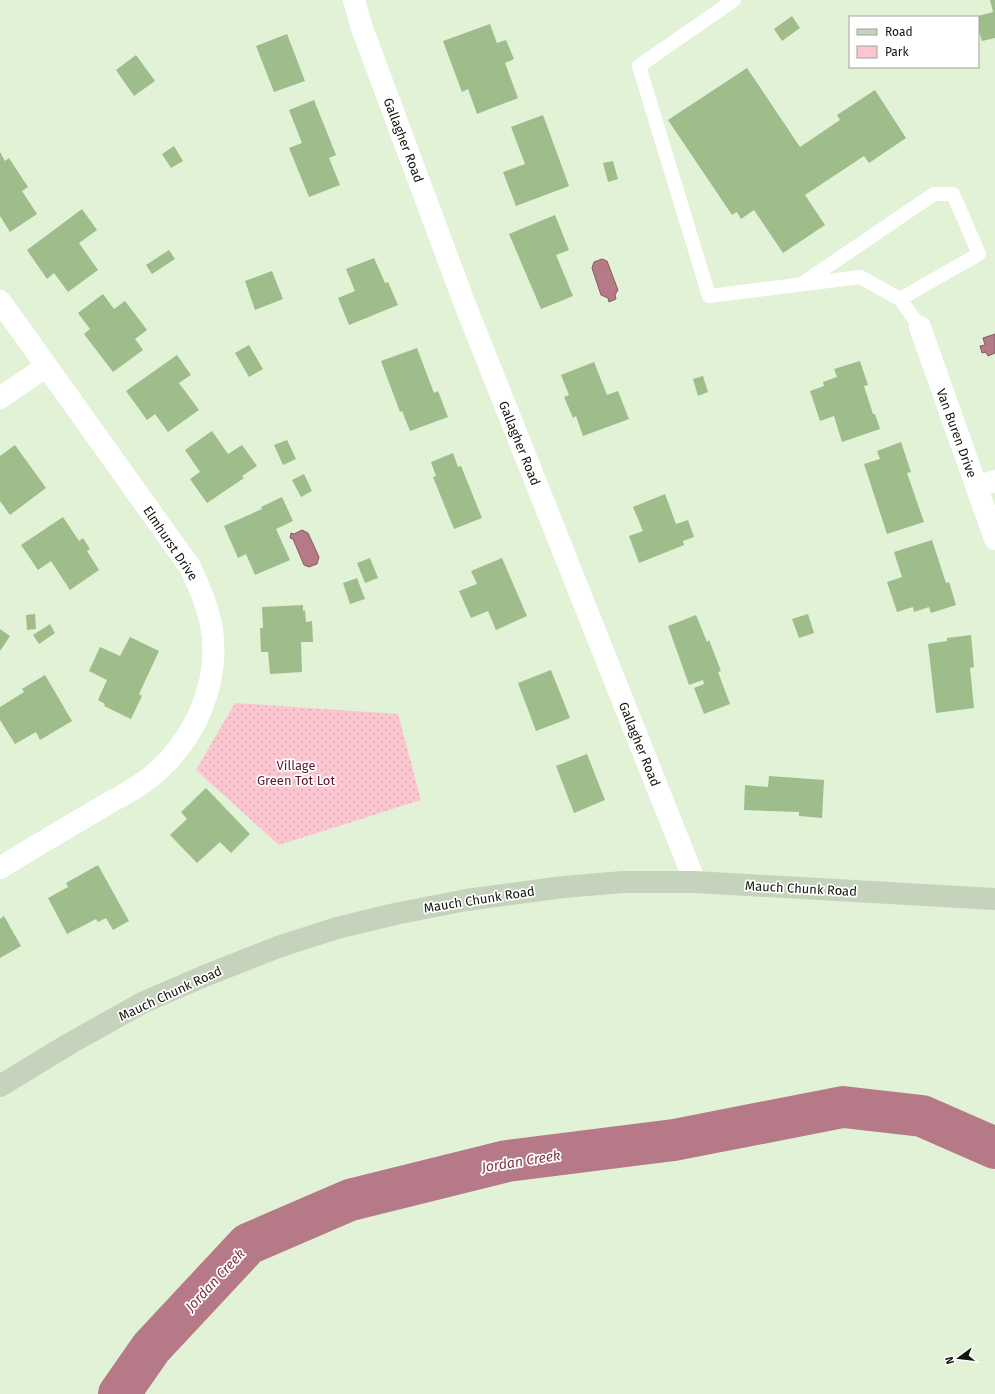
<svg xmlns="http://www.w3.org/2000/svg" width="995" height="1394" font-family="'Fira Sans',sans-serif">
<defs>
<pattern id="green-dots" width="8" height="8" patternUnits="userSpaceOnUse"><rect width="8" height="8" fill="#fcc6d1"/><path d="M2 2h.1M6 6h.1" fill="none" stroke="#d7a9b2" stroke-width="1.8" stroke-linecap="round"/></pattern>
</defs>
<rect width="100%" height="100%" fill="#e1f2d7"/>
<!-- green -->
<path fill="url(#green-dots)" d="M235,703L398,714L421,800L279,845L196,770Z"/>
<!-- water -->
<path fill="#b67987" stroke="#855c63" d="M602,259L607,261L618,290L615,295L616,299L609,302L608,298L601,295L592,268L594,262Z
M995,334V353L988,356L986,352L982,353L980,346L985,345L983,338Z
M302,530L308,533L319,557L317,564L309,567L304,565L293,539L290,538L291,533L294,534Z"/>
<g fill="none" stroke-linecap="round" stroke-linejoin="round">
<!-- river -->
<path stroke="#b67987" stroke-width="42" d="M119,1394L151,1348L248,1244L350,1200L507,1161L674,1140L843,1107L922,1116L995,1148"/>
</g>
<!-- building -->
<path fill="#9ebd8a" d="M990,0H995V38L982,41L978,28V16L993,12Z
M792,16L800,28L782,41L774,29Z
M490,24L497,43L506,40L514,59L505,63L518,98L477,114L468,89L462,92L443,41Z
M287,34L305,81L274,92L256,46Z
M136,55L155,81L134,96L116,70Z
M747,68L800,147L840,120L837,115L875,90L906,138L869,163L864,156L805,195L825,225L783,253L754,210L741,219L737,212L732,215L668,120Z
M314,100L336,155L329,158L340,185L309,197L289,148L302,143L289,110Z
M543,115L569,186L516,206L503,172L525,164L511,127Z
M174,146L183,161L171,168L162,154Z
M0,152L5,161L9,158L28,187L22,191L37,214L10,232L0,216Z
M613,161L618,179L608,182L603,163Z
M82,209L97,230L79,243L98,270L68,292L54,273L47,279L27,250Z
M555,215L569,250L556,255L573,296L541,309L509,234Z
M169,250L175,259L152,274L146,265Z
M374,258L385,283L388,282L398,305L349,325L338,298L355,291L346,269Z
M272,271L283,299L255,310L245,281Z
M103,294L114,309L125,301L147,330L135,339L143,350L113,372L84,334L90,329L78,313Z
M249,345L263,369L249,377L235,353Z
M417,348L434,393L438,391L448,417L410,431L402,411L400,412L381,361Z
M177,355L191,375L179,383L199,410L168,432L155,414L147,420L126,391Z
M860,361L868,385L864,386L873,414H875L880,429L842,442L834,416L820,421L810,391L824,386L823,382L837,377L834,369Z
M594,362L607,395L618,391L629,419L583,436L576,416L573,418L564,397L569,395L561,375Z
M703,376L708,392L698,396L693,379Z
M212,431L228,454L242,445L257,466L242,476L244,478L207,503L190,479L200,472L185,450Z
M287,440L296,459L283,465L274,445Z
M901,442L911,472L907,473L924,522L887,534L864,464L880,459L877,451Z
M15,445L46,488L10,515L0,501V456Z
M453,453L458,467L461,466L482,518L454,529L433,477L436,476L431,462Z
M304,474L312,491L301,497L292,480Z
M665,494L676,524L688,520L694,537L683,541L684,545L639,563L629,536L643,531L633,507Z
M282,497L293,521L276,529L290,560L255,575L246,554L238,558L224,526L262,509L261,507Z
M63,517L79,541L83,538L90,549L87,551L99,570L70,590L51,561L38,570L21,545Z
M932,540L946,583L949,582L956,605L931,613L929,607L914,612L913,607L897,612L887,582L902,577L894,552Z
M370,558L378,578L365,583L357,563Z
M502,558L527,616L496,630L488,611L471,618L459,591L477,584L471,571Z
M357,578L365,599L350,604L343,583Z
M303,605V611L305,610L306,622L312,621L313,642H301L302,672L270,674L268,652H261L260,628H263L262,607Z
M35,614L36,629L27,630L26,615Z
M808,614L814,633L799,638L792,619Z
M696,615L707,642L709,640L721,671L718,672L730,704L704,714L694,688L704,684L703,680L689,685L668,626Z
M50,624L55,633L39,644L33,635Z
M0,629L10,636L0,651Z
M971,635L974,667L970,668L974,708L936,713L928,644L947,641V638Z
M130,637L159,651L139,694L142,696L131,719L104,706L105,704L98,700L107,680L89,671L100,647L120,656Z
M551,670L570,718L536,731L518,683Z
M45,675L72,721L40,740L36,732L15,744L0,720V707L24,692L22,689Z
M587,754L605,800L574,813L556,766Z
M769,776L824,780L822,818L799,816V812L744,810L745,785L768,787Z
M206,788L250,834L231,853L220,842L197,863L170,835L187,819L181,812Z
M98,865L129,921L113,930L106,918L98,922L96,919L67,934L48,898L68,887L66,883Z
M4,916L21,946L0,958V919Z"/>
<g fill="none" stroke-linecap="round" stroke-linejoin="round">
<!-- lane -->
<path stroke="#fff" stroke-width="14" d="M734,0L639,66L709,296L860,277L900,299L920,327
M803,283L934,194H953L979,254L900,299"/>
<!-- street -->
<path stroke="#fff" stroke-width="22" d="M354,0L362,28L464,302L695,882
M0,301L190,567C199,586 207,604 211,624C222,683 194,743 148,779C134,790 117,798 102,807C68,827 34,847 0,868
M920,327L995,539
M0,398L47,366
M977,487L995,481"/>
<!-- secondary -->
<path stroke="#c5d2bc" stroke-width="22" d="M0,1086L69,1044L142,1003L202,977L278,947L337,928L395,914L466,900L563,887L623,882H695L995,899"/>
</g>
<g text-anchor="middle" stroke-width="3.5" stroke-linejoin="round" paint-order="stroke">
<!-- street labels -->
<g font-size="13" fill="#12170e" stroke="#fff">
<text transform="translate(404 140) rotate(69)" y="5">Gallagher Road</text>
<text transform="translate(957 433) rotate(70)" y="5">Van Buren Drive</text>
<text transform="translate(520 443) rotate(68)" y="5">Gallagher Road</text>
<text transform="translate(171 543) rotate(56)" y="5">Elmhurst Drive</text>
<text transform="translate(640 744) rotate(68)" y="5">Gallagher Road</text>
<text transform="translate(801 888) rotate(3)" y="5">Mauch Chunk Road</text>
<text transform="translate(479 899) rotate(-9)" y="5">Mauch Chunk Road</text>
<text transform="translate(170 993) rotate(-25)" y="5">Mauch Chunk Road</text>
</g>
<!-- park labels -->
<g font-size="13" fill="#60162f" stroke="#fff">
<text x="296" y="770">Village<tspan x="296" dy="15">Green Tot Lot</tspan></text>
</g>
<!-- water labels -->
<g font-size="14" font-style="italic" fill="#803349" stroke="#fff">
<text transform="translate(521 1161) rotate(-9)" y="5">Jordan Creek</text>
<text transform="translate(215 1280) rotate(-47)" y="5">Jordan Creek</text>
</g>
</g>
<!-- legend -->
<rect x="849" y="16" width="130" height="52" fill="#ffffff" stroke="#a0a29f"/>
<rect x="857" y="29" width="20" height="6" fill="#c5d2bc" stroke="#a0a29f"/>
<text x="885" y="36" font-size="12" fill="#12170e">Road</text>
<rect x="857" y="46" width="20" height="12" fill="#fcc6d1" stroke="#a0a29f"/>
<text x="885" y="56" font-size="12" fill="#12170e">Park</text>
<!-- north arrow -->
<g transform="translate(959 1358) rotate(255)" stroke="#ffffff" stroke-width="3" paint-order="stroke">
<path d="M0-3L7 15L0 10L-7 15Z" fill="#12170e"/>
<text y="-6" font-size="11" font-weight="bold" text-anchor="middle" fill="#12170e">N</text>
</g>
</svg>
